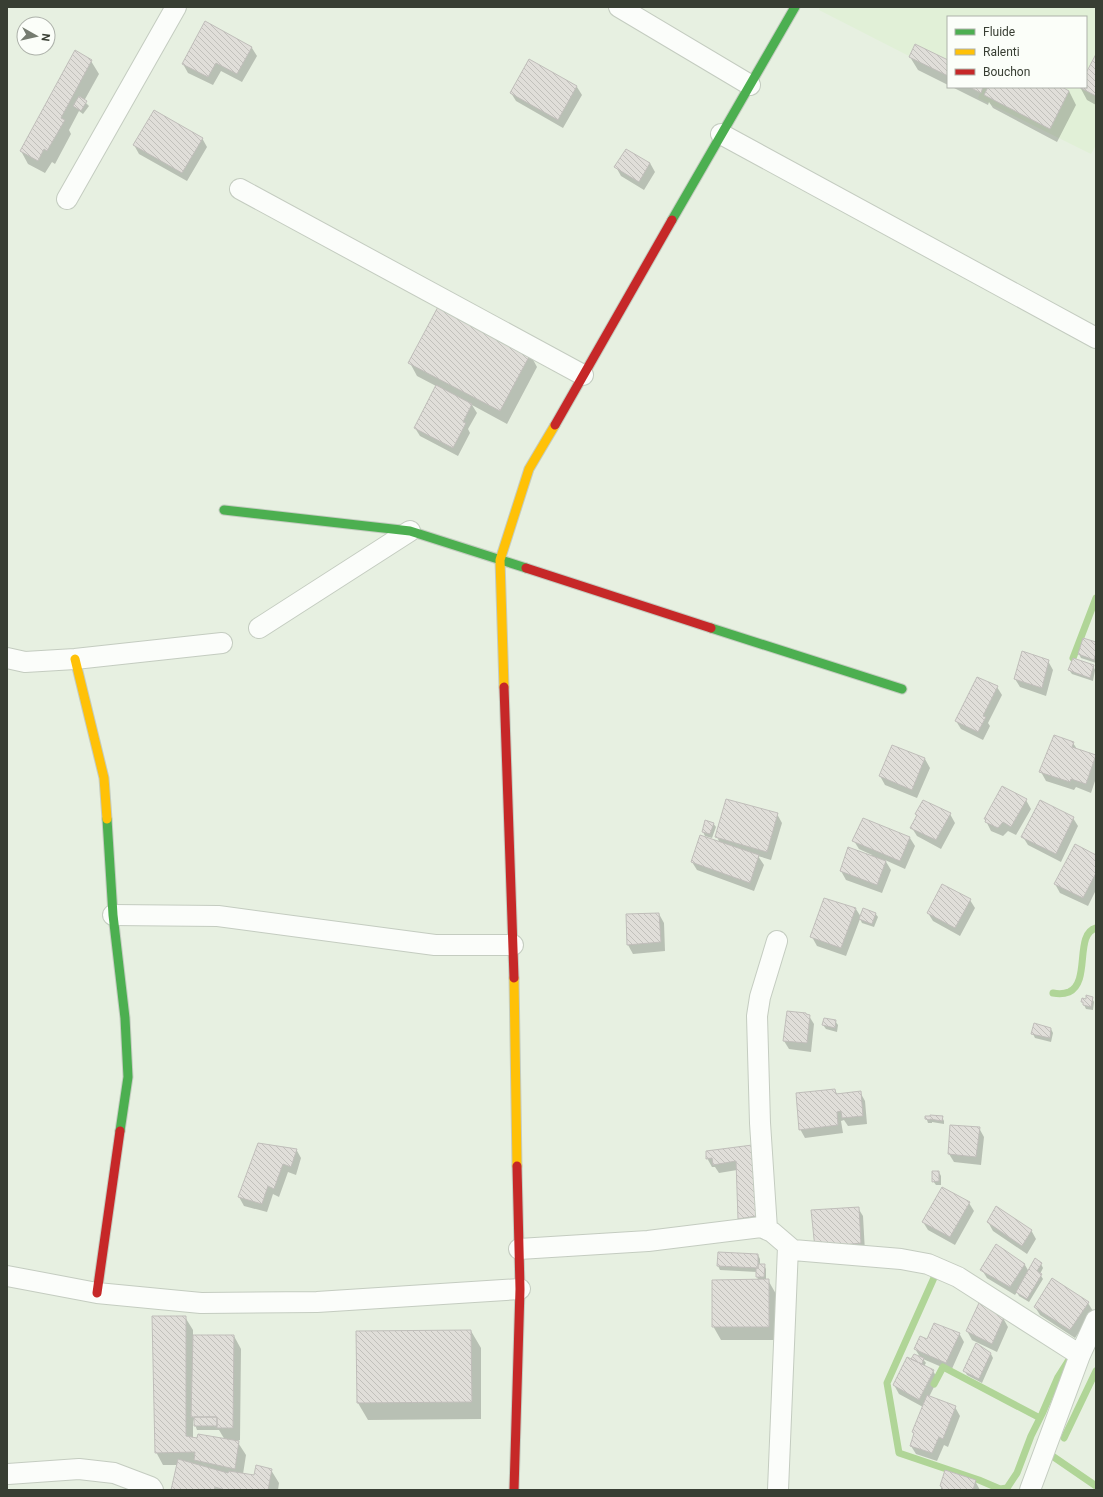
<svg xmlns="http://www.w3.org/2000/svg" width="1103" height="1497" font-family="Roboto,sans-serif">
<defs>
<pattern id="building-back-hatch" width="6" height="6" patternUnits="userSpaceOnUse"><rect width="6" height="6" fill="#e0ded9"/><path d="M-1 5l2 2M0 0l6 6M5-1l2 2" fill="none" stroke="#c1c0bb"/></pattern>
</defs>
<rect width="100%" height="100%" fill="#e7f0e1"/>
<!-- built -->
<path fill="#e1f0d7" d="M820,7H1096V145L1091,154L978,98L980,93L969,87H1086V17H948V76L819,10Z"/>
<!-- shadow -->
<path fill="#0003" fill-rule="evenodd" d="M205,22L252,48L257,56L242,82L221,71L213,85L188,73L183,64Z
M1096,56V105L1087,100L1080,87H1086V75Z
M910,57L948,61V85L918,70Z
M529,60L577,87L582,95L563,128L516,101L511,93Z
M91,61L99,74L84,101L89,106L83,114L79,111L69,130L71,134L55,164L52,162L45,173L28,164L21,151Z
M952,87H1060L1069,91L1076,105L1057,142L993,108L989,102L988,105Z
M202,138L207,147L187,181L139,154L134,145Z
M650,163L655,172L644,190L621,176L616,167Z
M530,354L537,367L507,424L472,405L477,413L468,429L470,433L458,456L420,436L415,428L436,386L417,376L410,363Z
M1096,643V663L1081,658L1079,654Z
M1048,661L1053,670L1046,696L1020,687L1015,679Z
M1093,666L1095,670L1093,681L1072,674L1069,670Z
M997,687L1002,695L988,723L990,726L983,740L961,729L956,721Z
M1073,743L1077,749L1096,757V778L1091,793L1076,787L1074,790L1046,781L1041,772Z
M893,747L925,759L930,768L917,798L885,785L880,776Z
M1026,800L1031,809L1016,835L1008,831L1003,836L991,831L985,819Z
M777,814L782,823L771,860L758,856L764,865L754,891L697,870L692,862L720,843L717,837Z
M950,814L955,823L941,849L917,836L912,828L918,816Z
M1073,818L1078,826L1061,862L1028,845L1023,837Z
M713,823L716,827L712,838L705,836L703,832Z
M910,838L915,846L905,869L885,860L891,870L882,893L846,880L841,871L871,856L872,855L859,849L854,841Z
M1096,856V890L1088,906L1060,893L1055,884Z
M970,900L975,908L960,936L933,921L928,913Z
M856,909L861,917L875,913L878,917L874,927L862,923L860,919L846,956L817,946L812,937Z
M659,914L664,923L665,951L633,954L628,945L627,915Z
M1092,998L1094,1002L1093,1010L1086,1009L1082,1001Z
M809,1016L814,1024L811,1052L789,1049L784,1041Z
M835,1021L838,1025L837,1032L826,1029L823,1025Z
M1051,1029L1053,1033L1051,1042L1035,1038L1033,1034Z
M835,1090L837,1094L860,1092L865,1101L867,1124L848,1126L844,1120L841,1121L843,1133L805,1138L800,1129Z
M926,1117H942L944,1121V1124L932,1122V1123H928Z
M979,1128L984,1137L981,1165L954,1162L949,1154Z
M759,1145L766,1224L744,1227L739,1218L737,1170L719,1173L715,1167H712L707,1158Z
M296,1149L301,1158L296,1175L288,1172L279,1197L273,1194L267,1212L244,1206L239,1197Z
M939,1172L941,1176V1185H936L933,1181Z
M969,1203L974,1211L955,1245L928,1230L923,1222Z
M858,1208L863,1216L865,1252L821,1256Z
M988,1222L1031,1230L1036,1239L1027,1254L993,1231Z
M719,1253L758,1255L760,1259V1265H764L766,1269V1280H768L776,1294V1340H721L713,1326L759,1281L757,1277V1272L720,1270L718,1266Z
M1041,1264L1043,1268L1040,1274L1043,1279L1029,1302L1019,1296L1017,1292L1015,1295L987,1278L982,1270L1025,1265L1029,1272Z
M1052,1280L1088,1303L1093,1311L1075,1338L1040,1315L1035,1307Z
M185,1317L193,1330V1336H234L241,1349L240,1440L237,1441L246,1455L243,1474L255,1476L271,1470L279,1483L278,1490H172L178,1465H163L156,1452ZM193,1419L197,1430H219L225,1440L193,1438Z
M1003,1318L1008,1327L997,1352L972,1340L967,1331Z
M471,1331L481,1348V1419L368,1420L358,1403Z
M959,1333L964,1342L951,1371L923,1359L926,1363L924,1366L933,1371L938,1379L929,1397L955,1407L960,1416L948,1447L944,1445L937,1461L916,1454L911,1446L915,1435L913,1432L923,1407L899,1394L894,1385L914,1361L913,1359L921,1358L915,1349L928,1341Z
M991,1354L993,1358L982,1383L967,1375L965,1371Z
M975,1481L980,1490H942L941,1486Z"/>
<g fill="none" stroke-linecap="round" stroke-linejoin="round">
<!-- stream -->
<path stroke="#b0d597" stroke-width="7" d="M1073,658L1096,598
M1053,993C1058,994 1064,994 1069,992C1091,982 1074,934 1096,928
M937,1271L887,1383L899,1453L979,1480L1000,1489L1007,1488L1017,1473L1031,1436L1042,1414L1058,1377L1070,1358
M934,1384L943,1367L1040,1418
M1064,1438L1096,1371
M1045,1451L1096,1486"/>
</g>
<!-- building -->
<path fill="url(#building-back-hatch)" stroke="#c0beba" d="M205,21L252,47L237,74L216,63L208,77L182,64Z
M915,44L948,60V76L909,57Z
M75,50L92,60L61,118L65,120L47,151L44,149L38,161L20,151Z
M1096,54V96L1079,87H1086V73Z
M529,59L577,86L558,120L510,93Z
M969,87H983L981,93Z
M988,87H1062L1069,91L1050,129L984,95Z
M79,96L87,101L81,111L73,106Z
M154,110L203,138L182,173L133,145Z
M626,149L650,163L639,182L614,167Z
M439,305L531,353L500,411L408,363Z
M436,385L472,404L463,422L466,423L453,448L414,428Z
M1083,638L1096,642V653L1094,660L1078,654Z
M1022,651L1049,660L1042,688L1014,679Z
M1073,658L1094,665L1090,678L1068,670Z
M977,677L998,686L983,716L986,717L978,732L955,721Z
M1054,735L1074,742L1072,747L1096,755L1086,784L1071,779L1070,782L1039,772Z
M892,745L925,758L912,790L879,776Z
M1002,786L1027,799L1011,827L1003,822L998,828L985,822L986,819H984Z
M726,799L778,813L767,852L715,837Z
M923,800L951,813L936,840L910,828L917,815L915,814Z
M1040,800L1074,817L1056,854L1021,837Z
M863,818L910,837L900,861L852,841Z
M705,820L714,823L710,834L702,832Z
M700,835L759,855L750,883L691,862Z
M1075,844L1096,855V873L1083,898L1054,884Z
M848,847L886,861L877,885L840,871Z
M942,884L971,899L955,928L927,913Z
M824,898L856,908L841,948L810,937Z
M863,908L876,913L872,924L859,919Z
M659,913L661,942L627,945L626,914Z
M1086,995L1093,997L1091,1007L1083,1005V1002H1081L1082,998L1086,999Z
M787,1011L806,1013V1014L810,1015L807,1043L783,1041Z
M824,1018L836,1020L835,1028L822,1025Z
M1034,1023L1051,1028L1050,1038L1031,1034Z
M835,1089L836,1094L861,1091L863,1116L842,1118L841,1111L837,1112L838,1125L799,1130L796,1093Z
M930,1115L943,1116L942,1121L930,1119V1120L925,1119V1116H930Z
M950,1125L980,1127L976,1157L948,1154Z
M258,1143L297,1149L291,1167L283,1164L274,1189L268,1186L262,1204L238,1197Z
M760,1144L762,1215L738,1219L736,1161L713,1165L712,1158L706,1159V1151Z
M932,1171H939V1181L932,1182Z
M942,1187L970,1202L950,1237L922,1222Z
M996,1206L1032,1230L1022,1246L987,1222Z
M859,1207L861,1243L815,1248L811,1210Z
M996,1244L1025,1264L1010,1287L980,1270Z
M718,1252L758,1254V1268L717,1266Z
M1035,1258L1042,1263L1037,1271L1042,1274L1027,1299L1016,1292Z
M758,1264H765L764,1277H756V1268H758Z
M1052,1278L1089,1302L1070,1330L1034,1307Z
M769,1279V1327H712V1280Z
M979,1303L1004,1317L992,1344L966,1331Z
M152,1316H186V1436L197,1438L198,1434L239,1441L235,1469L194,1460L195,1452L155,1453Z
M934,1323L960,1333L946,1363L914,1349L920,1336L927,1339Z
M471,1330L472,1402L357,1403L356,1331Z
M193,1335H234L233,1428H217V1417H191Z
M976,1343L991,1353L979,1379L963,1371Z
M914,1354L924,1358L922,1364L911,1359Z
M907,1357L934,1370L919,1400L893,1385Z
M927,1395L956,1406L943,1439L939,1437L932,1453L910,1446L914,1433L912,1432Z
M194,1417H217V1426H194Z
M178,1459L228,1473L229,1471L254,1475L256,1465L272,1469L268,1490H225L215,1487L214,1490H171Z
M945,1470L976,1480L973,1490H941L942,1487L940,1486Z"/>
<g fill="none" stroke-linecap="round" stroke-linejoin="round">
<!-- street casing -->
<g stroke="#c4ccc0" stroke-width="22">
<path id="street" d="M619,7L750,85
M721,134L1096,338
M240,189L583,375
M67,199L176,7
M259,628L410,531
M7,658L25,662L75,659L222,643
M113,915L218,916L435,945H513
M767,1229L760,1123L757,1016L760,997L777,941
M519,1249L648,1241L761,1227L772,1232L793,1250L901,1259L928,1264L958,1277L1080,1355
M7,1276L97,1293L201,1303L317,1302L520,1289
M8,1474L79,1469L114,1473L151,1487L153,1490
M778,1490L788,1247
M1030,1490L1080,1355L1096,1320"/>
</g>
<!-- fast casing -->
<g stroke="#c4ccc0" stroke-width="11">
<path id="fast" d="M672,220L795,7
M224,510L410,531L526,568
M711,628L902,689
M107,819L113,915L125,1018L128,1077L120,1131"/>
</g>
<!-- slow casing -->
<g stroke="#c4ccc0" stroke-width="11">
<path id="slow" d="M75,659L104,778L107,819
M504,687L500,560L529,469L555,425
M514,978L517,1166"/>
</g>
<!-- jam casing -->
<g stroke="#c4ccc0" stroke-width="11">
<path id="jam" d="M555,425L672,220
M526,568L711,628
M504,687L514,978
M97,1293L120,1131
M514,1490L520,1289L517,1166"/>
</g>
<!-- street -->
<use href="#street" stroke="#fbfdfa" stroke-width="20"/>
<!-- fast -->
<use href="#fast" stroke="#4caf50" stroke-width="9"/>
<!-- slow -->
<use href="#slow" stroke="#ffc107" stroke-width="9"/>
<!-- jam -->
<use href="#jam" stroke="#c62828" stroke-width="9"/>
</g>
<!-- border -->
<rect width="1103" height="1497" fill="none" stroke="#383e33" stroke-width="16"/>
<!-- legend -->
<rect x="947" y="16" width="140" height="72" fill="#fbfef9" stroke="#adb1aa"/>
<rect x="955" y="29" width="20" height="6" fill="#4caf50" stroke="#adb1aa"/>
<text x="983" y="36" font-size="12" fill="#383e33">Fluide</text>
<rect x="955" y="49" width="20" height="6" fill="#ffc107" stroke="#adb1aa"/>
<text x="983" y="56" font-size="12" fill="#383e33">Ralenti</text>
<rect x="955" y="69" width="20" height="6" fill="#c62828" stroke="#adb1aa"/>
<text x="983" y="76" font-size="12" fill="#383e33">Bouchon</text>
<!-- north arrow -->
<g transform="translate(36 36) rotate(98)"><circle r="19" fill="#fbfef9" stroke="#adb1aa"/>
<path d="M0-3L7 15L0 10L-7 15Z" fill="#757c70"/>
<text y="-6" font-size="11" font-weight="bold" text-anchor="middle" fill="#383e33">N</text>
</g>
</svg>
